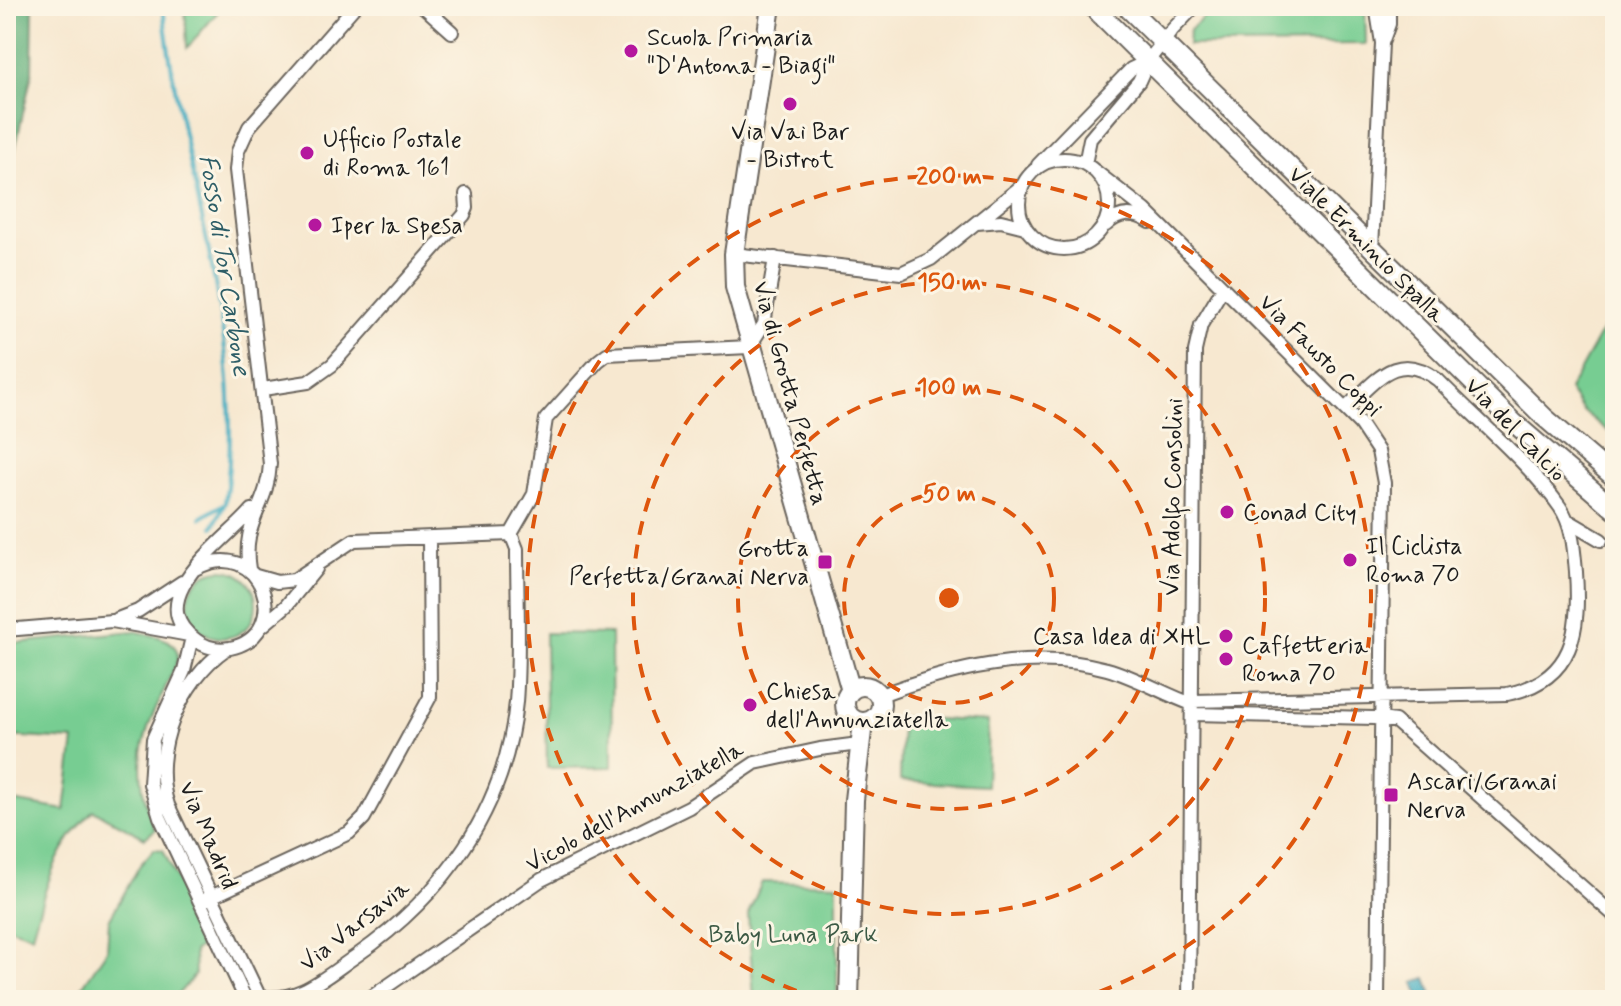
<svg xmlns="http://www.w3.org/2000/svg" width="1621" height="1006" font-family="Mynerve,sans-serif">
<rect width="100%" height="100%" fill="#fcf5e5"/>
<filter id="ink" filterUnits="userSpaceOnUse"><feTurbulence type="fractalNoise" baseFrequency=".0125" numOctaves="2"/><feDisplacementMap in="SourceGraphic" scale="16" xChannelSelector="R" yChannelSelector="G"/><feConvolveMatrix kernelMatrix="1 2 1 2 8 2 1 2 1" color-interpolation-filters="sRGB"/></filter>
<filter id="wash" filterUnits="userSpaceOnUse"><feTurbulence type="fractalNoise" baseFrequency=".006" numOctaves="4" result="noise"/><feDisplacementMap in="SourceGraphic" scale="32" xChannelSelector="R" yChannelSelector="G"/><feGaussianBlur stdDeviation="1.8" result="paint"/><feColorMatrix in="noise" values="0 0 0 0 0 0 0 0 0 0 0 0 0 0 0 0 0 1.4 0 .05"/><feComposite in="paint" operator="in"/></filter>
<g filter="url(#wash)">
<rect width="100%" height="100%" fill="#f7e8d0"/>
<!-- green -->
<path fill="#77cd92" stroke="#4a7457" stroke-width="2" d="M185,6H223L187,48Z
M1215,6H1365L1366,44L1188,45L1189,31Z
M1615,307V437L1583,411L1569,390Z
M188 604a34 34 0 1 1 68 0a34 34 0 1 1-68 0Z
M134,631C152,636 179,636 178,660C148,727 125,756 155,830L145,838L93,810C53,852 48,881 32,935L6,926L9,858L6,800L65,810L74,740L6,736V644Z
M545,633L611,634L612,767L547,768Z
M902,717L988,722L986,786L900,781Z
M154,849L163,850L206,941L194,952L195,975L173,1000H73L107,950L109,920L140,865Z
M762,882L837,884V1000H754L748,914Z"/>
<!-- forest -->
<path fill="#61b07c" stroke="#3e664c" stroke-width="2" d="M6,6H33L32,73L6,190Z"/>
<!-- water -->
<path fill="#43aec2" stroke="#30656f" stroke-width="2" d="M1426,978L1434,1000H1421L1414,982Z"/>
<g fill="none" stroke-linecap="round" stroke-linejoin="round">
<!-- stream -->
<path stroke="#43aec2" stroke-width="4" d="M163,6C180,171 249,336 225,503L201,518
M213,527L224,505"/>
</g>
</g>
<g filter="url(#ink)">
<g fill="none" stroke-linecap="round" stroke-linejoin="round">
<!-- street casing -->
<g stroke="#69635b" stroke-width="16">
<path id="street" d="M423,6L452,32
M1382,43L1389,24V6
M1019 204a45 45 0 1 1 90 0a45 45 0 1 1-90 0Z
M1085,164L1090,139L1139,81L1148,61L1173,29L1195,6
M1038,165L1131,69L1148,61
M1095,171L1145,210L1360,424L1378,451L1384,483L1378,1000
M977,223L1001,221L1025,227
M1106,225C1120,212 1134,212 1150,222
M1372,248L1382,43L1376,6
M734,254L901,273L931,259L1023,185
M263,389L308,382L332,365L464,215L467,208L466,194
M1567,520L1601,540
M195,569C263,532 295,635 230,648C218,650 206,648 196,640C138,599 227,540 252,510
M249,569C241,522 268,507 270,464L236,170L238,151L249,127L355,6
M256,576L277,582L294,580L354,540L511,534L534,494L546,419L598,361L607,354L749,347L764,324L775,258
M115,620L138,611L182,582
M260,628L286,606L316,569
M6,630L112,621L189,635
M192,637L184,671L153,739L150,784L160,817L246,1000
M226,649C181,680 150,751 168,805L261,1000
M878,696C949,669 1032,648 1107,669C1136,677 1164,694 1192,704
M1193,701L1507,694C1575,680 1580,630 1576,572C1574,550 1573,526 1560,507C1532,466 1474,417 1438,380C1397,348 1376,381 1345,409
M1193,714L1374,718L1395,721L1615,916
M200,902L349,833L364,818L430,697L429,539
M259,997C299,1003 325,977 356,956C443,896 506,809 516,702C520,651 517,599 517,549L511,534
M367,1000L541,880L689,807L755,763L820,749L859,744
M1189,1000L1195,351L1201,325L1223,288"/>
</g>
<!-- secondary casing -->
<g stroke="#69635b" stroke-width="22">
<path id="secondary" d="M771,6L734,254L735,287L851,691
M1092,6L1513,422L1615,510
M1126,6L1544,417L1615,478
M845 704a18 18 0 1 1 36 0a18 18 0 1 1-36 0Z
M849,1000L854,800L863,722"/>
</g>
<!-- street -->
<use href="#street" stroke="#fff" stroke-width="12"/>
<!-- secondary -->
<use href="#secondary" stroke="#fff" stroke-width="18"/>
</g>
</g>
<!-- distance rings -->
<g fill="none" stroke="#de560d" stroke-width="4" stroke-dasharray="14 10">
<circle cx="949" cy="598" r="105"/>
<circle cx="949" cy="598" r="211"/>
<circle cx="949" cy="598" r="316"/>
<path d="M819 999A422 422 0 1 1 1079 999"/>
</g>
<!-- markers -->
<g fill="#b5179e" stroke="#fcf5e5" stroke-width="3">
<circle cx="631" cy="51" r="8"/>
<circle cx="790" cy="104" r="8"/>
<circle cx="307" cy="153" r="8"/>
<circle cx="315" cy="225" r="8"/>
<circle cx="1227" cy="512" r="8"/>
<circle cx="1350" cy="560" r="8"/>
<rect x="817" y="554" width="16" height="16" rx="4"/>
<circle cx="1226" cy="636" r="8"/>
<circle cx="1226" cy="659" r="8"/>
<circle cx="750" cy="705" r="8"/>
<rect x="1383" y="787" width="16" height="16" rx="4"/>
</g>
<g text-anchor="middle" stroke-width="6" stroke-linejoin="round" paint-order="stroke">
<!-- poi labels -->
<g font-size="24" fill="#1c1c1c" stroke="#fcf5e5" text-anchor="start">
<text x="647" y="45">Scuola Primaria<tspan x="647" dy="28">"D'Antona - Biagi"</tspan></text>
<text x="790" y="139" text-anchor="middle">Via Vai Bar<tspan x="790" dy="28">- Bistrot</tspan></text>
<text x="323" y="147">Ufficio Postale<tspan x="323" dy="28">di Roma 161</tspan></text>
<text x="331" y="233">Iper la Spesa</text>
<text x="1243" y="520">Conad City</text>
<text x="1366" y="554">Il Ciclista<tspan x="1366" dy="28">Roma 70</tspan></text>
<text x="809" y="556" text-anchor="end">Grotta<tspan x="809" dy="28">Perfetta/Granai Nerva</tspan></text>
<text x="1210" y="644" text-anchor="end">Casa Idea di XHL</text>
<text x="1242" y="653">Caffetteria<tspan x="1242" dy="28">Roma 70</tspan></text>
<text x="766" y="699">Chiesa<tspan x="766" dy="28">dell'Annunziatella</tspan></text>
<text x="1407" y="789">Ascari/Granai<tspan x="1407" dy="28">Nerva</tspan></text>
</g>
<!-- street labels -->
<g font-size="24" fill="#1c1c1c" stroke="#fcf5e5">
<text transform="translate(1367 244) rotate(45)" y="8">Viale Erminio Spalla</text>
<text transform="translate(1321 355) rotate(45)" y="8">Via Fausto Coppi</text>
<text transform="translate(791 393) rotate(75)" y="8">Via di Grotta Perfetta</text>
<text transform="translate(1516 429) rotate(46)" y="8">Via del Calcio</text>
<text transform="translate(1172 497) rotate(-89)" y="8">Via Adolfo Consolini</text>
<text transform="translate(634 806) rotate(-29)" y="8">Vicolo dell'Annunziatella</text>
<text transform="translate(209 835) rotate(67)" y="8">Via Madrid</text>
<text transform="translate(354 925) rotate(-38)" y="8">Via Varsavia</text>
</g>
<!-- park labels -->
<g font-size="24" fill="#3c5a45" stroke="#fcf5e5">
<text x="793" y="942">Baby Luna Park</text>
</g>
<!-- water labels -->
<g font-size="26" font-style="italic" fill="#2e5e67" stroke="#fcf5e5">
<text transform="translate(226 265) rotate(81)" y="9">Fosso di Tor Carbone</text>
</g>
</g>
<circle cx="949" cy="598" r="12" fill="#de560d" stroke="#fcf5e5" stroke-width="4"/>
<g font-size="24" text-anchor="middle" font-weight="bold" fill="#de560d" stroke="#fcf5e5" stroke-width="6" stroke-linejoin="round" paint-order="stroke">
<text x="949" y="184">200 m</text>
<text x="949" y="290">150 m</text>
<text x="949" y="395">100 m</text>
<text x="949" y="501">50 m</text>
</g>
<!-- margin -->
<rect width="1621" height="1006" fill="none" stroke="#fcf5e5" stroke-width="32"/>
</svg>
